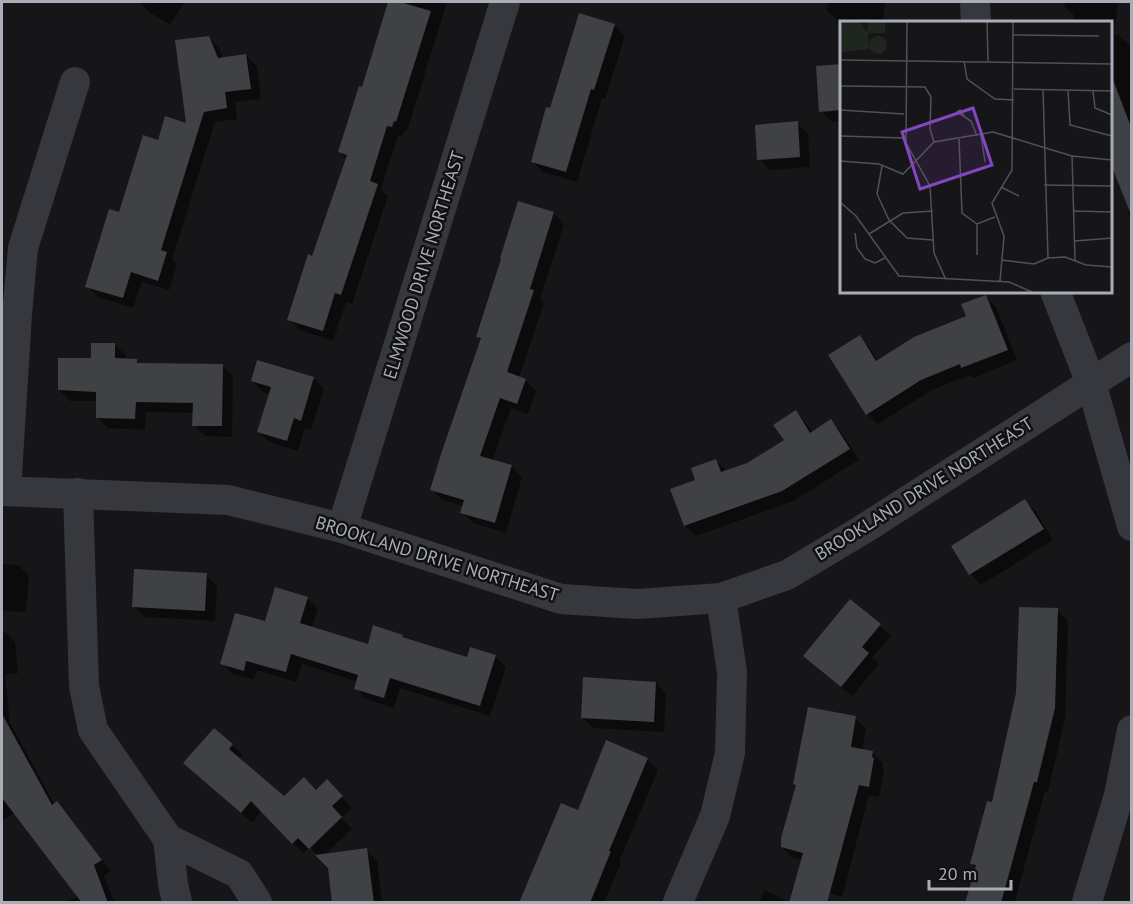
<svg xmlns="http://www.w3.org/2000/svg" width="1133" height="904" font-family="'PT Sans',sans-serif">
<rect width="100%" height="100%" fill="#161618"/>
<!-- shadow -->
<path fill="#0007" d="M139,2H185L170,25L149,12Z
M390,2H447L407,131H404L402,137L398,135L381,189L388,196L352,304L346,302L333,341L300,330L289,319L313,258L347,159L339,151L363,89Z
M828,2H885L883,22L838,21L827,10Z
M1065,2H1118L1114,35H1118L1129,45L1132,62V220L1128,212L1131,211L1110,158V22H1074L1073,14L1064,6Z
M614,25L625,36L605,99L602,98L577,182L543,172L532,161L551,110Z
M208,37L219,48L224,59L246,56L257,66L261,99L235,102L237,119L215,122L172,259L177,264L169,290L142,282L133,308L98,297L87,286L120,214L159,142L188,125Z
M842,65V121L832,122L821,111Z
M797,123L808,134L810,167L770,170L759,159Z
M519,202L554,214L564,224L540,299L544,303L519,378L525,380L536,391L528,414L511,408L492,461L511,466L522,477L506,533L473,523L462,512L464,506L442,500L432,489L482,340L478,336Z
M985,296L996,307L1017,360L973,378L970,375L932,390L878,424L867,414L859,337L870,348L878,361L968,317Z
M115,345L126,355L125,360H136L140,365L222,366L233,376L232,437L205,436L194,425V413L146,412L145,430L108,428L98,418V401H70L59,390L93,360Z
M313,378L324,389L311,430L305,428L298,451L269,442L259,432L270,394L263,392L252,381Z
M796,412L806,423L813,433L831,421L841,432L859,460L793,501L696,536L685,526L697,481L716,461L727,472L748,464L786,441Z
M1025,501L1036,512L1053,540L981,585L971,574L953,546Z
M2,564L18,565L29,576L26,612L2,611Z
M206,575L217,586L215,621L145,617L134,607Z
M307,598L318,609L312,628L369,646L402,636L406,640L468,659L495,656L506,667L490,716L400,688L394,708L366,699L356,688L358,682L302,664L296,682L257,670L254,680L233,674L222,663L266,623Z
M850,601L880,626L891,636L872,658L879,664L852,696L816,667L805,656Z
M1057,610L1068,621L1065,718L1048,792L1045,791L1015,901L1017,902H967L977,869L971,863L993,804L1018,693Z
M2,631H4L15,642L18,673L5,675L10,723L55,805L57,803L67,814L111,871L104,876L114,902H64L79,897L15,813L3,820L2,819Z
M656,683L666,694L664,732L593,728L582,717Z
M855,718L866,728L862,750L872,752L883,763L882,768L884,770L879,797L869,795L842,897L809,887L803,860L791,857L781,846L797,786Z
M232,745L243,755L239,759L284,798L316,792L327,782L352,808L341,818L352,829L324,855L366,850L377,861L382,902H334L329,868L310,847L303,853L262,811L252,823L196,774Z
M647,759L658,770L619,862L621,863L604,902H520L578,812Z
M765,890L788,902H759Z"/>
<!-- building -->
<path fill="#404145" d="M388,2H400L431,11L396,122L394,121L392,127L387,126L370,181L378,184L341,295L335,293L323,331L287,320L308,254L312,256L347,155L338,152L359,86L362,87Z
M579,13L615,24L594,90L591,89L566,172L531,162L546,107L550,108Z
M209,36L218,58L246,54L251,89L225,92L227,108L204,112L161,250L167,252L158,281L131,272L123,298L85,287L109,209L119,212L143,135L158,140L165,116L186,123L175,40Z
M842,64V110L819,112L816,66Z
M1112,77L1131,127V212H1130L1110,162V78Z
M798,121L800,157L757,160L755,125Z
M518,201L554,212L530,289L534,290L507,372L526,379L517,404L500,398L480,456L512,465L495,523L460,513L464,500L430,490L441,454L481,338L476,337L501,259L500,258Z
M986,295L1008,350L961,368L960,364L921,380L866,415L828,355L860,335L876,361L914,337L966,316L961,304Z
M91,343H115V358L137,359V363L223,364L222,426H192L193,403L136,402L135,419L96,418V392L58,390V358H91Z
M257,360L314,377L301,421L294,418L287,441L257,432L271,387L251,381Z
M796,410L810,433L831,419L850,449L782,491L684,526L670,489L695,480L691,468L716,459L721,472L747,463L784,440L773,425Z
M1025,499L1044,529L969,575L951,546Z
M134,569L207,573L205,611L132,607Z
M275,587L308,597L300,623L368,644L373,625L403,635L402,637L467,657L470,647L496,655L480,706L390,678L384,698L354,689L358,675L291,654L286,672L246,661L244,671L220,664L235,613L265,621Z
M850,599L881,624L862,647L869,653L841,687L803,656Z
M1019,607L1058,608L1055,708L1037,782H1034L1001,903H965L976,865L970,864L987,801L992,802L1016,693Z
M583,677L656,682L654,722L581,718Z
M808,707L856,716L851,747L873,751L872,757L874,758L869,787L859,785L827,903H789L803,853L781,847V838L796,785L793,784Z
M2,714L52,805L57,801L102,860L94,865L108,903H82L2,798Z
M214,728L233,744L229,749L284,796L304,777L316,790L327,779L343,796L332,806L342,817L309,849L298,838L292,844L251,801L241,813L183,763Z
M606,740L648,758L609,851H611L590,903H519L561,803L578,810Z
M367,848L374,903H332L328,868L315,855Z"/>
<g fill="none" stroke-linecap="round" stroke-linejoin="round">
<!-- minor -->
<path stroke="#37383d" stroke-width="30" d="M975,2L976,22
M1055,291L1091,383L1132,526
M2,491L228,500L342,528L561,599L637,604L721,598L787,575L862,530L1132,357
M6,491L17,314L23,248L75,82
M78,493L84,686L93,730L168,839L173,884L177,902
M342,528L505,2
M168,839L239,874L257,902
M678,902L715,816L730,753L732,672L721,598
M1087,902L1119,795L1132,730"/>
</g>
<g text-anchor="middle" stroke-width="5" stroke-linejoin="round" paint-order="stroke">
<!-- street labels -->
<g font-size="18" fill="#a8adb8" stroke="#111113">
<text transform="translate(424 265) rotate(-73)" y="6">ELMWOOD DRIVE NORTHEAST</text>
<text transform="translate(924 489) rotate(-32)" y="6">BROOKLAND DRIVE NORTHEAST</text>
<text transform="translate(437 559) rotate(17)" y="6">BROOKLAND DRIVE NORTHEAST</text>
</g>
</g>
<!-- overview -->
<g transform="translate(840 21)">
<rect width="272" height="272" fill="#161618"/>
<path d="M2,0L19,1L27,11L28,0H45V12H28L29,28L1,31ZM29 24a9 9 0 1 1 18 0a9 9 0 1 1-18 0Z" fill="#1e261f"/>
<path fill="none" stroke="#505258" stroke-width="1.5" d="M67,0L66,122L90,165L94,232L106,259M147,0L148,40M173,14L259,15M0,39L272,43M124,40L127,58L155,78L174,79M0,65L85,66L91,76L90,108L94,121M174,68L272,70M203,69L208,237M228,69L230,104L272,115M253,70L255,87L272,94M0,89L64,93M124,95L120,89L117,91L131,100L137,115M141,114L145,141M0,115L64,117M119,118L122,192L137,203L155,196M232,135L235,239M0,140L39,143L63,153L94,121L153,111L232,135L272,139M42,145L37,173L49,199L67,217L93,219M204,164L272,165M161,166L179,175M0,181L16,195L59,255L169,261L192,271M234,190L272,191M137,203V234M15,212L17,227L25,238L35,242L45,237M29,213L63,192L93,190M235,220L272,217M161,239L194,243L208,237L225,236L246,244L272,246M160,260L164,215L152,182L172,149L173,0"/>
<path fill="#8446be" fill-opacity="0.15" stroke="#8446be" stroke-width="3" d="M133,87L152,144L80,168L62,111Z"/>
<rect width="272" height="272" fill="none" stroke="#a8adb8" stroke-width="3"/>
</g>
<!-- border -->
<rect width="1133" height="904" fill="none" stroke="#a8adb8" stroke-width="6"/>
<!-- scale -->
<path d="M929 880v9h82v-9" fill="none" stroke="#a8adb8" stroke-width="3"/>
<text x="938" y="880" font-size="18" fill="#a8adb8" stroke="#111113" stroke-width="4.5" paint-order="stroke">20 m</text>
</svg>
